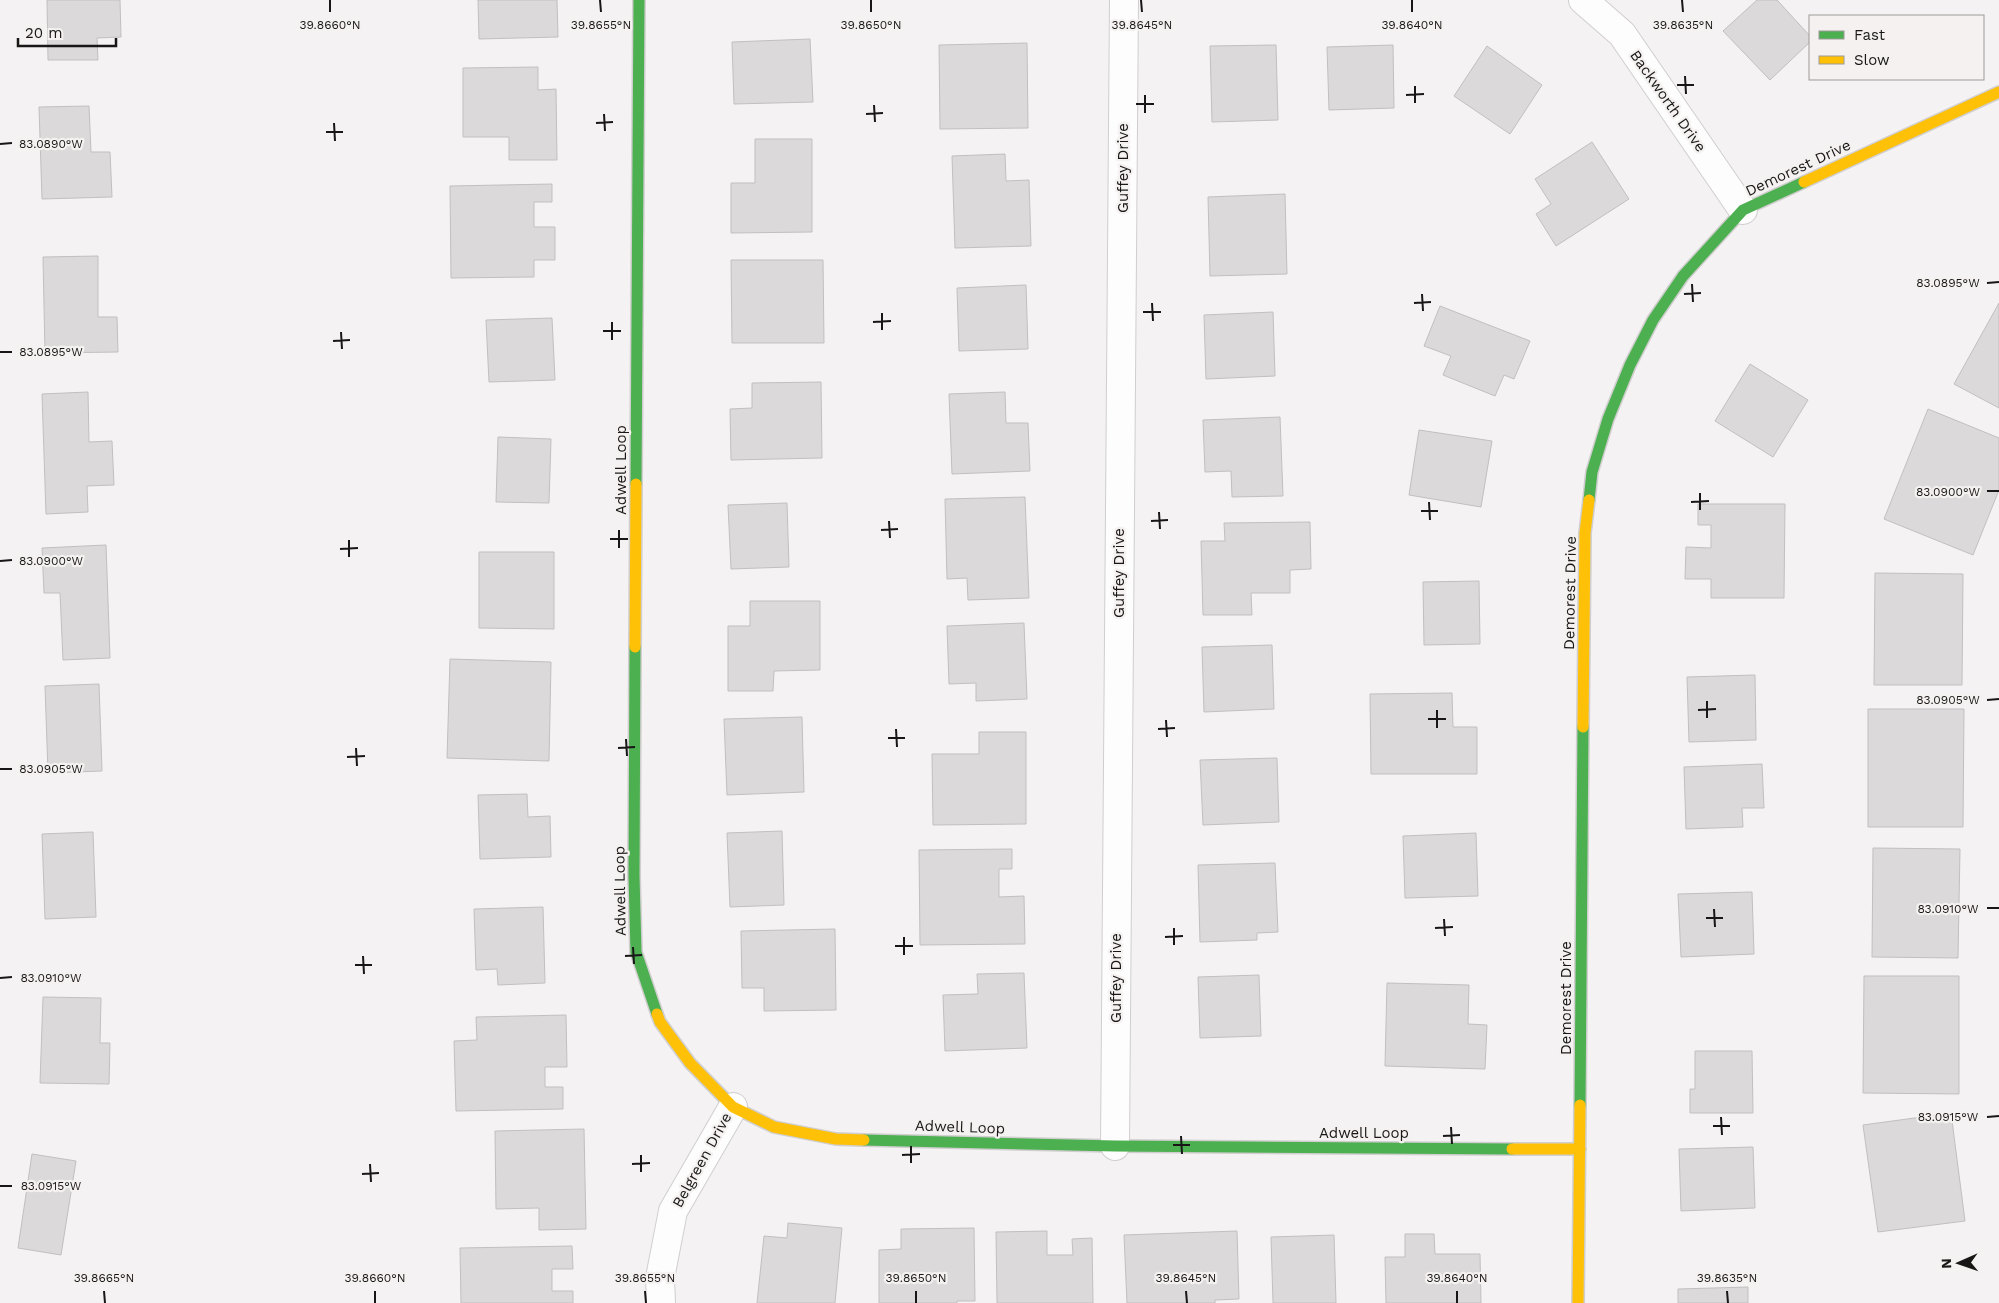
<svg xmlns="http://www.w3.org/2000/svg" width="1999" height="1303" font-family="'Work Sans',sans-serif">
<rect width="100%" height="100%" fill="#f4f2f2"/>
<!-- building -->
<path fill="#dbd9d9" stroke="#c1bfbf" d="M47,0H120L121,37L97,38L98,60H48Z
M478,0H557L558,37L479,39Z
M1757,0H1777L1810,36V42L1770,80L1723,31Z
M810,39L813,102L734,104L732,42Z
M1027,43L1028,128L940,129L939,45Z
M1276,45L1278,120L1212,122L1210,46Z
M1393,45L1394,108L1329,110L1327,47Z
M1487,46L1542,85L1510,134L1454,96Z
M538,67V90L556,89L557,160H509V137H463V68Z
M89,106L91,152H110L112,197L42,199L39,107Z
M755,139H812V232L731,233V183H755Z
M1592,142L1629,199L1556,246L1536,214L1551,204L1535,179Z
M1005,154L1006,181L1029,180L1031,246L955,248L952,156Z
M552,184V202H534V227H555V260H534V277L451,278L450,186Z
M1285,194L1287,274L1210,276L1208,197Z
M98,256V317H117L118,352L45,353L43,257Z
M731,260H823L824,343H732Z
M1026,285L1028,349L959,351L957,288Z
M1999,303V408L1954,384Z
M1440,306L1530,341L1514,379L1504,375L1495,396L1443,375L1451,356L1424,346Z
M1273,312L1275,376L1206,379L1204,315Z
M552,318L555,380L489,382L486,320Z
M1750,364L1808,400L1773,457L1715,421Z
M821,382L822,458L731,460L730,409L752,408V383Z
M88,392L89,442L112,441L114,485L87,486L88,512L46,514L42,394Z
M1005,392L1006,423H1028L1030,471L952,474L949,394Z
M1928,409L1999,438V490L1973,555L1884,519Z
M1280,417L1283,496L1232,497L1231,471L1205,472L1203,420Z
M1419,430L1492,441L1481,507L1409,495Z
M498,437L551,439L549,503L496,502Z
M1025,497L1029,598L968,600L967,578L947,579L945,499Z
M787,503L789,567L731,569L728,505Z
M1698,504H1785L1784,598H1711V579H1685L1686,547L1711,548V525H1698Z
M1310,522L1311,569L1290,570V593H1251L1252,615H1203L1201,541H1225L1224,523Z
M106,545L110,658L63,660L60,593H44L42,548Z
M479,552H554V629L479,628Z
M1875,573L1963,574L1962,685H1874Z
M1479,581L1480,644L1424,645L1423,582Z
M750,601H820V670L774,671L773,691H728V626H750Z
M1024,623L1027,699L976,701V683L949,684L947,626Z
M1272,645L1274,709L1204,712L1202,647Z
M450,659L551,662L549,761L447,758Z
M1755,675L1756,740L1689,742L1687,677Z
M99,684L102,771L48,773L45,686Z
M1452,693L1453,727H1477V774H1371L1370,694Z
M1868,709H1964L1963,827H1868Z
M802,717L804,792L727,795L724,719Z
M979,732H1026V824L933,825L932,754H979Z
M1277,758L1279,822L1203,825L1200,760Z
M1762,764L1764,808H1742L1743,827L1686,829L1684,767Z
M527,794L528,817L550,816L551,857L480,859L478,795Z
M782,831L784,905L730,907L727,833Z
M93,832L96,917L45,919L42,834Z
M1476,833L1478,896L1405,898L1403,836Z
M1873,848L1960,849L1958,958L1872,957Z
M1012,849V869H999V897L1024,896L1025,944L920,945L919,850Z
M1275,863L1278,932L1257,933V940L1200,942L1198,865Z
M1752,892L1754,954L1681,957L1678,894Z
M543,907L545,983L498,985L497,969L476,970L474,909Z
M835,929L836,1010L764,1011V988H742L741,931Z
M1024,973L1027,1048L945,1051L943,995L978,994L977,974Z
M1259,975L1261,1036L1200,1038L1198,977Z
M1864,976H1959V1094L1863,1093Z
M1387,983L1469,985L1468,1024L1487,1025L1485,1069L1385,1066Z
M43,997L101,998L100,1043H110L109,1084L40,1083Z
M566,1015L567,1067H545V1087H563V1109L456,1111L454,1041L477,1040L476,1017Z
M1695,1051H1752L1753,1113H1690V1089H1695Z
M1951,1113L1965,1221L1878,1232L1863,1125Z
M584,1129L586,1229L539,1230V1208L496,1209L495,1131Z
M1753,1147L1755,1208L1681,1211L1679,1149Z
M32,1154L76,1161L61,1255L18,1248Z
M788,1223L842,1228L835,1303H757L764,1236L787,1238Z
M974,1228L975,1301H957V1303H879V1250L901,1249V1229Z
M1047,1231V1255H1073L1072,1239L1092,1238L1093,1303H997L996,1232Z
M1237,1231L1239,1299L1215,1300V1303H1127L1124,1235Z
M1405,1234H1434L1435,1254H1480L1481,1303H1386L1385,1257H1405Z
M1334,1235L1336,1303H1273L1271,1237Z
M572,1246L573,1269H552V1291H573V1303H461L460,1248Z
M1748,1287V1303H1678V1289Z"/>
<g fill="none" stroke-linecap="round" stroke-linejoin="round">
<!-- street casing -->
<g stroke="#d0cece" stroke-width="30">
<path id="street" d="M1583,0L1622,34L1743,210
M1115,1146L1124,0
M661,1303L660,1278L673,1211L733,1107"/>
</g>
<!-- fast casing -->
<g stroke="#d0cece" stroke-width="14">
<path id="fast" d="M636,484L639,0
M1589,500L1592,472L1608,419L1630,365L1653,320L1683,276L1743,210L1804,182
M635,647L634,876L636,952L657,1014
M1580,1105L1583,727
M864,1140L1115,1146L1512,1149"/>
</g>
<!-- slow casing -->
<g stroke="#d0cece" stroke-width="14">
<path id="slow" d="M1804,182L1999,92
M635,647L636,484
M1583,727L1585,533L1589,500
M657,1014L660,1022L690,1063L733,1107L774,1127L836,1139L864,1140
M1512,1149H1580
M1578,1303L1580,1105"/>
</g>
<!-- street -->
<use href="#street" stroke="#fdfdfd" stroke-width="28"/>
<!-- fast -->
<use href="#fast" stroke="#4caf50" stroke-width="11"/>
<!-- slow -->
<use href="#slow" stroke="#ffc107" stroke-width="11"/>
</g>
<!-- ticks -->
<path fill="none" stroke="#181616" stroke-width="2" d="M330,0V12M600,0L601,12M871,0V12M1141,0L1142,12M1412,0V12M1682,0L1683,12M1685,76L1686,94M1677,85H1694M1415,86V103M1145,95V113M1406,95L1424,94M1136,104H1154M874,105L875,122M604,114L605,131M866,114L883,113M334,123L335,141M596,123L613,122M326,132H343M0,144L12,143M1987,283L1999,282M1692,284L1693,302M1422,294L1423,311M1684,294L1701,293M1152,303L1153,321M1414,303L1431,302M1143,312H1161M882,313V330M612,322V340M873,322L891,321M603,331H621M341,332L342,349M333,341L350,340M0,352H12M1987,491H1999M1700,493V510M1429,502L1430,520M1691,502L1709,501M1421,511H1438M1159,512L1160,529M889,521L890,538M1151,521L1168,520M619,530V548M881,530L898,529M610,539H628M349,540V557M340,549L358,548M0,561L12,560M1987,700L1999,699M1707,701V718M1437,710V728M1698,710L1716,709M1428,719H1446M1166,720L1167,737M896,729L897,747M1158,729L1175,728M888,738H905M626,739L627,756M356,748L357,766M618,748L635,747M347,757L365,756M0,769H12M1987,908H1999M1714,909L1715,927M1706,918H1723M1444,919L1445,936M1174,928V945M1435,928L1453,927M904,937V955M1165,937L1183,936M895,946H913M633,947L634,964M363,956L364,974M625,956L642,955M355,965H372M0,978L12,977M1721,1117L1722,1135M1987,1117L1999,1116M1713,1126H1730M1451,1127L1452,1144M1181,1136L1182,1154M1443,1136L1460,1135M1173,1145H1190M911,1146V1163M641,1155V1172M902,1155L920,1154M370,1164L371,1182M632,1164L650,1163M362,1174L379,1173M0,1186H12M104,1291L105,1303M375,1291V1303M645,1291L646,1303M916,1291V1303M1186,1291L1187,1303M1457,1291V1303M1727,1291L1728,1303"/>
<g text-anchor="middle" stroke-width="4.5" stroke-linejoin="round" paint-order="stroke">
<!-- street labels -->
<g font-size="15" fill="#181616" stroke="#f5f1f1">
<text transform="translate(1668 101) rotate(55)" y="5">Backworth Drive</text>
<text transform="translate(1123 168) rotate(-90)" y="5">Guffey Drive</text>
<text transform="translate(1798 168) rotate(-25)" y="5">Demorest Drive</text>
<text transform="translate(621 470) rotate(-90)" y="5">Adwell Loop</text>
<text transform="translate(1119 573) rotate(-90)" y="5">Guffey Drive</text>
<text transform="translate(1570 593) rotate(-89)" y="5">Demorest Drive</text>
<text transform="translate(620 891) rotate(-91)" y="5">Adwell Loop</text>
<text transform="translate(1116 978) rotate(-90)" y="5">Guffey Drive</text>
<text transform="translate(1566 998) rotate(-90)" y="5">Demorest Drive</text>
<text transform="translate(960 1127) rotate(2)" y="5">Adwell Loop</text>
<text x="1364" y="1138">Adwell Loop</text>
<text transform="translate(702 1160) rotate(-61)" y="5">Belgreen Drive</text>
</g>
</g>
<g font-size="12" text-anchor="middle" fill="#181616" stroke="#f5f1f1" stroke-width="4.5" stroke-linejoin="round" paint-order="stroke">
<text x="330" y="29">39.8660°N</text>
<text x="601" y="29">39.8655°N</text>
<text x="871" y="29">39.8650°N</text>
<text x="1142" y="29">39.8645°N</text>
<text x="1412" y="29">39.8640°N</text>
<text x="1683" y="29">39.8635°N</text>
<text x="51" y="148">83.0890°W</text>
<text x="1948" y="287">83.0895°W</text>
<text x="51" y="356">83.0895°W</text>
<text x="1948" y="496">83.0900°W</text>
<text x="51" y="565">83.0900°W</text>
<text x="1948" y="704">83.0905°W</text>
<text x="51" y="773">83.0905°W</text>
<text x="1948" y="913">83.0910°W</text>
<text x="51" y="982">83.0910°W</text>
<text x="1948" y="1121">83.0915°W</text>
<text x="51" y="1190">83.0915°W</text>
<text x="104" y="1282">39.8665°N</text>
<text x="375" y="1282">39.8660°N</text>
<text x="645" y="1282">39.8655°N</text>
<text x="916" y="1282">39.8650°N</text>
<text x="1186" y="1282">39.8645°N</text>
<text x="1457" y="1282">39.8640°N</text>
<text x="1727" y="1282">39.8635°N</text>
</g>
<!-- legend -->
<rect x="1809" y="15" width="175" height="65" fill="#f5f1f1" stroke="#9d9999"/>
<rect x="1819" y="31" width="25" height="8" fill="#4caf50" stroke="#9d9999"/>
<text x="1854" y="40" font-size="15" fill="#181616">Fast</text>
<rect x="1819" y="56" width="25" height="8" fill="#ffc107" stroke="#9d9999"/>
<text x="1854" y="65" font-size="15" fill="#181616">Slow</text>
<!-- north arrow -->
<g transform="translate(1959 1263) rotate(268)" stroke="#f5f1f1" stroke-width="4" paint-order="stroke">
<path d="M0-4L9 19L0 12L-9 19Z" fill="#181616"/>
<text y="-8" font-size="14" font-weight="bold" text-anchor="middle" fill="#181616">N</text>
</g>
<!-- scale -->
<path d="M18 38v8h98v-8" fill="none" stroke="#181616" stroke-width="2.5"/>
<text x="25" y="38" font-size="15" fill="#181616" stroke="#f5f1f1" stroke-width="4" paint-order="stroke">20 m</text>
</svg>
